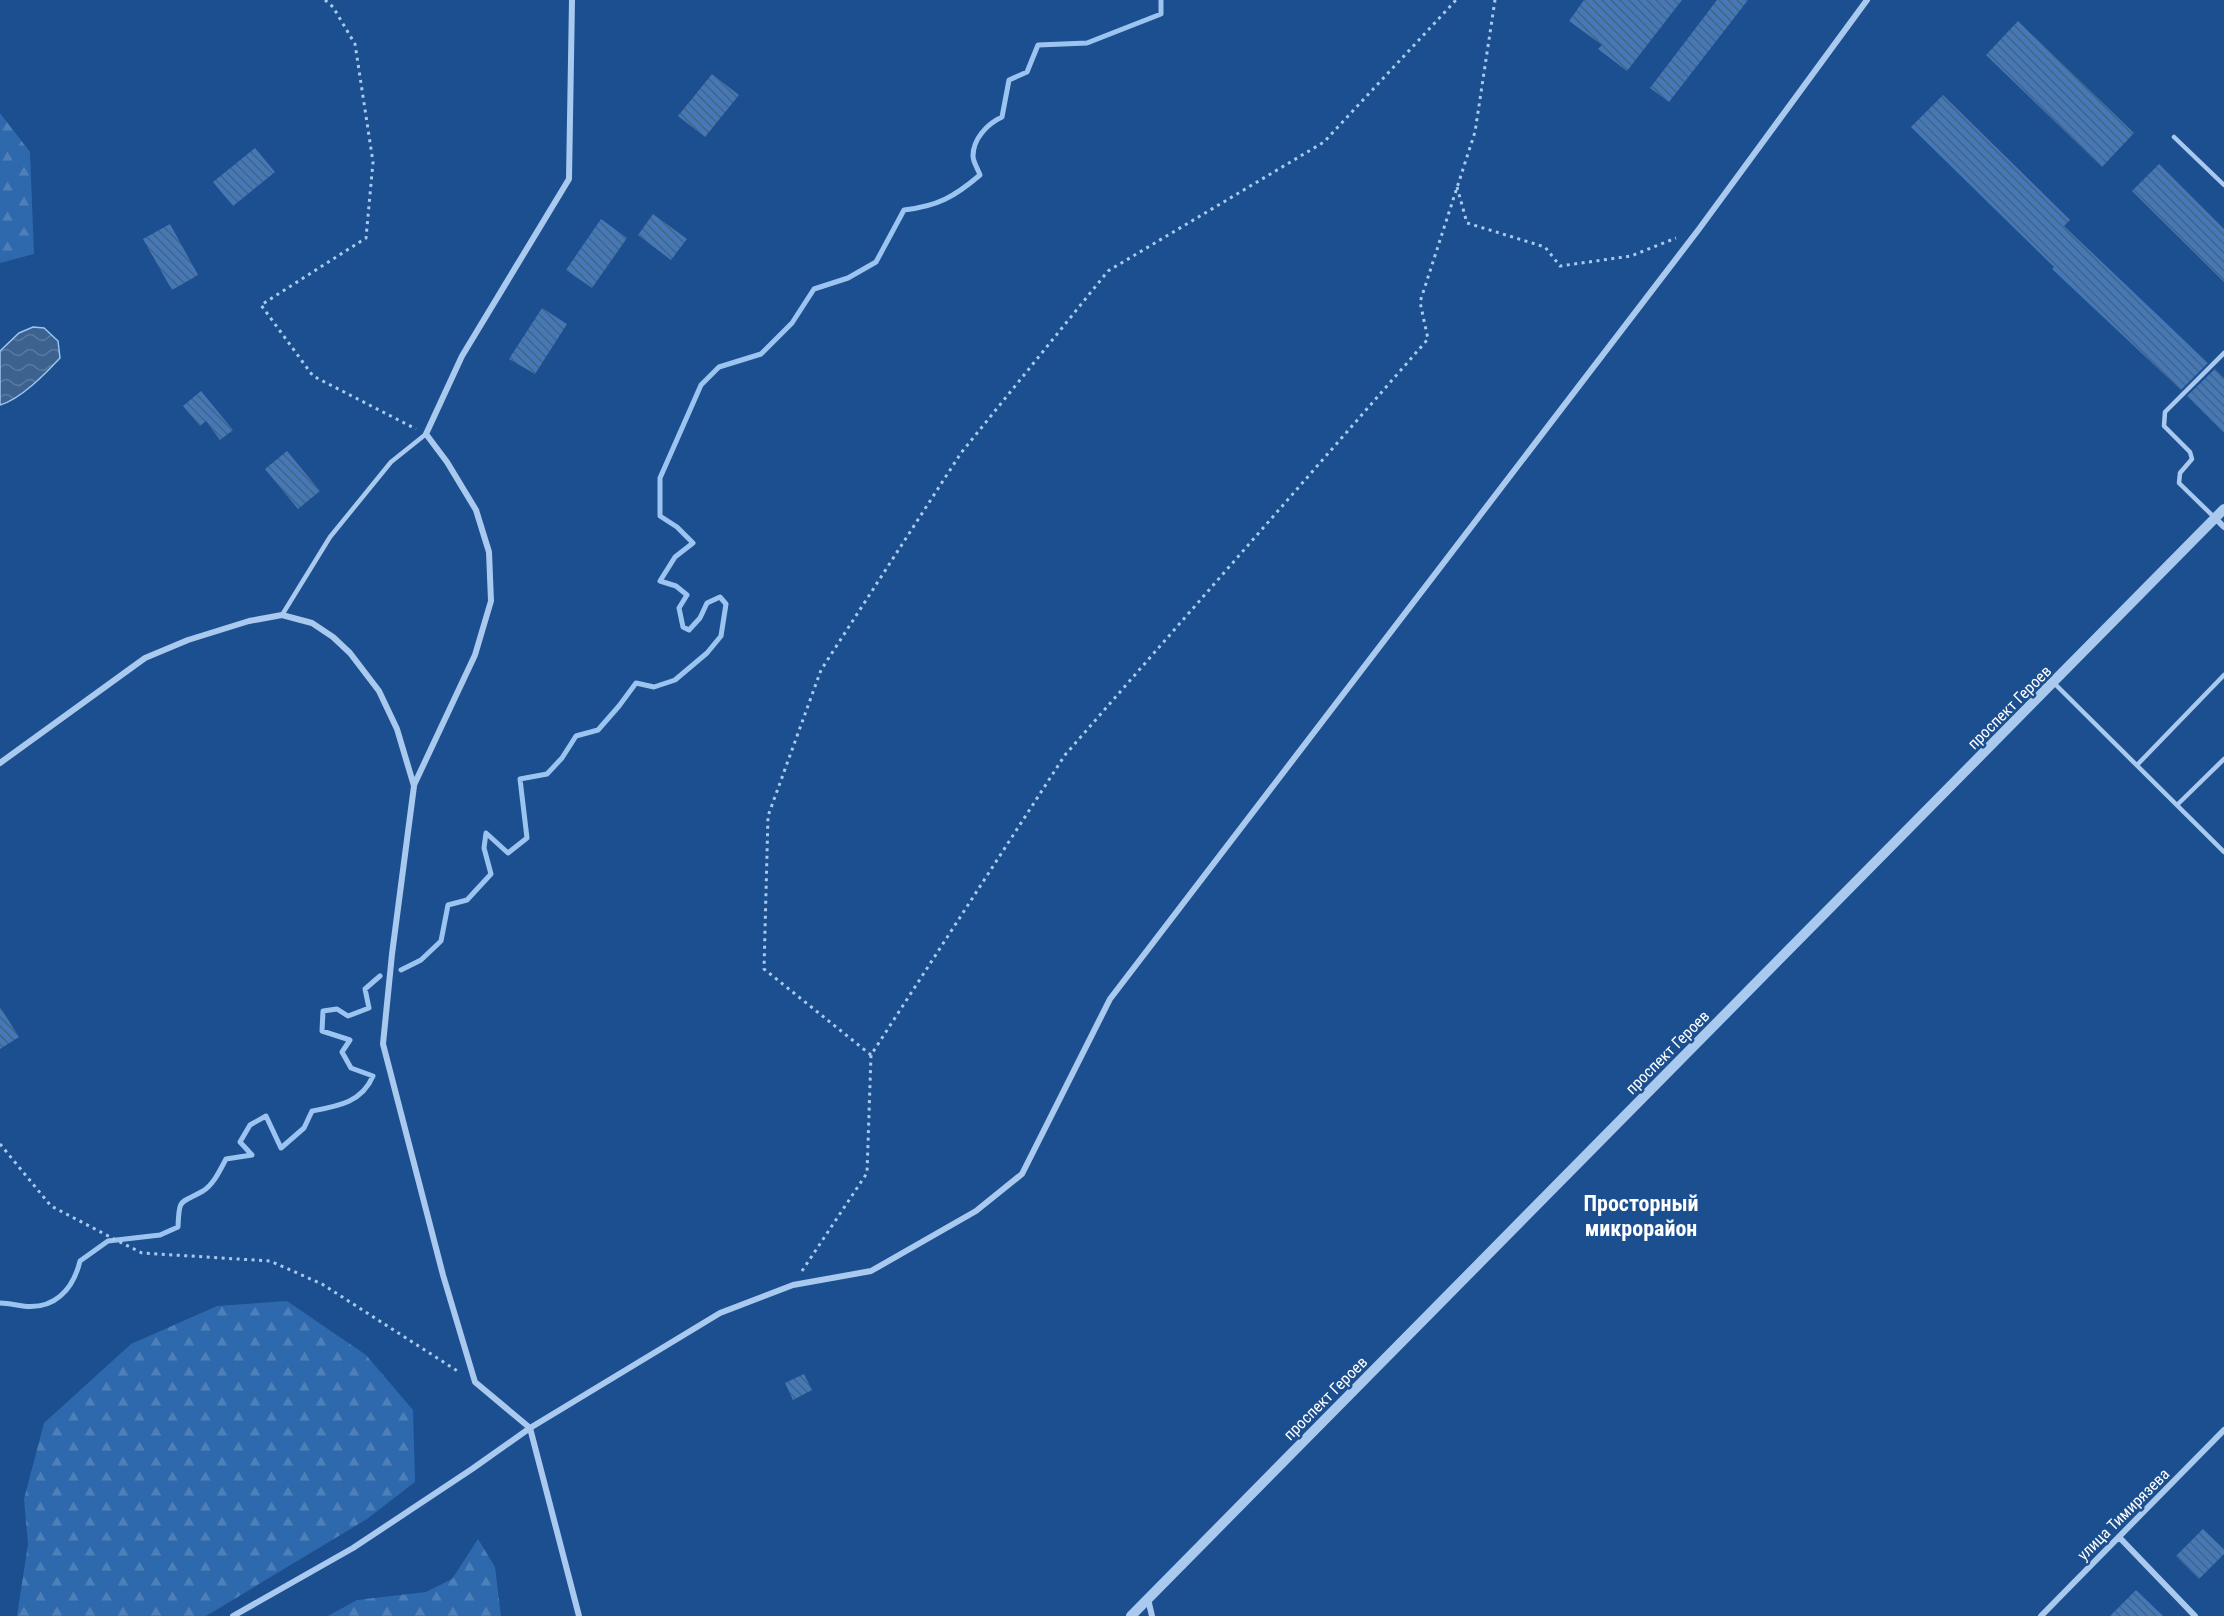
<svg xmlns="http://www.w3.org/2000/svg" width="2224" height="1616" font-family="'Roboto Condensed',sans-serif">
<defs>
<pattern id="forest-firs" width="22" height="20" patternUnits="userSpaceOnUse" patternTransform="scale(1.5)"><rect width="22" height="20" fill="#2e69ad"/><path d="M5 1l3.5 6h-7zM16 11l3.5 6h-7z" fill="#4d80b9"/></pattern>
<pattern id="water-waves" width="16" height="10" patternUnits="userSpaceOnUse" patternTransform="scale(1.5)"><rect width="16" height="10" fill="#3c6290"/><path d="M0 5q4-4 8 0t8 0" fill="none" stroke="#597aa1"/></pattern>
<pattern id="building-back-hatch" width="6" height="6" patternUnits="userSpaceOnUse" patternTransform="scale(1.5)"><rect width="6" height="6" fill="#4478b7"/><path d="M-1 5l2 2M0 0l6 6M5-1l2 2" fill="none" stroke="#486282"/></pattern>
</defs>
<rect width="100%" height="100%" fill="#1b4f8f"/>
<!-- forest -->
<path fill="url(#forest-firs)" d="M0,113L30,152L34,254L0,263Z
M287,1301L366,1355L413,1410L415,1482L367,1519L206,1616H17L28,1544L24,1499L44,1423L131,1344L217,1306Z
M478,1539L495,1567L501,1616H328L357,1600L426,1592L452,1579Z"/>
<!-- water -->
<path fill="url(#water-waves)" stroke="#9cc4f0" stroke-width="1.5" d="M33,327L44,328L58,341L60,358C45,374 21,399 0,405V351L19,333Z"/>
<g fill="none" stroke-linecap="round" stroke-linejoin="round">
<!-- stream -->
<path stroke="#9cc4f0" stroke-width="5" d="M401,970L421,960L441,941L448,905L467,900L491,874L484,848L486,833L508,853L527,838L520,779L547,774L562,758L576,736L598,730L619,706L636,683L654,687L675,680L707,653L721,636L726,604L720,597L707,603L700,618L689,630L683,627L679,608L687,595L676,586L660,581L675,557L693,543L677,527L660,516V478L701,385L719,367L761,354L792,323L814,289L848,278L876,262L904,210C938,206 954,197 980,175C978,169 973,162 973,156C973,139 987,124 1002,117L1009,80L1027,72L1038,45L1087,43L1161,14V0
M0,1303C9,1303 15,1305 23,1306C54,1310 73,1290 80,1261L108,1241L160,1235L178,1227C179,1197 180,1204 203,1191C214,1184 220,1170 226,1159L252,1155L240,1142L250,1125L266,1116L281,1148L304,1128L312,1111C339,1106 362,1102 373,1076L351,1068L342,1052L350,1040L322,1031L323,1011L337,1009L348,1016L369,1008L365,989L380,976"/>
</g>
<!-- building -->
<path fill="url(#building-back-hatch)" d="M1584,0H1682L1627,71L1598,49L1602,45L1569,21Z
M1717,0H1748L1669,102L1650,88Z
M2018,21L2134,133L2102,167L1986,55Z
M712,74L739,95L705,137L678,116Z
M1943,95L2070,220L2064,226L2208,363L2181,390L2052,269L2054,267L1911,127Z
M255,148L275,172L233,206L213,182Z
M2159,164L2224,229V282L2132,191Z
M653,214L687,239L671,260L638,235Z
M601,219L627,238L592,288L566,270Z
M170,224L198,275L172,290L143,239Z
M542,308L567,324L535,374L509,359Z
M2215,369L2224,378V433L2187,396Z
M201,391L233,430L220,440L206,421L200,426L183,406Z
M287,451L320,491L298,509L265,469Z
M0,1007L19,1037L0,1049Z
M804,1374L812,1390L793,1400L785,1383Z
M2203,1529L2224,1549V1554L2199,1579L2176,1556Z
M2136,1590L2163,1616H2110Z"/>
<g fill="none" stroke-linecap="round" stroke-linejoin="round">
<!-- path -->
<path stroke="#a9c9ee" stroke-width="3" stroke-dasharray="3 4.5" stroke-linecap="butt" d="M325,0L333,7L355,44L373,162L366,238L261,305L313,376L416,429
M1457,187L1467,223L1545,247L1560,266L1631,256L1676,238
M871,1055L764,969L768,816L821,670L961,453L1108,271L1324,142L1456,0
M0,1144L51,1206L116,1240L142,1253L270,1261L322,1284L459,1372
M802,1271L867,1173L871,1055L1065,755L1428,339L1420,302L1475,132L1495,0"/>
<!-- service -->
<path stroke="#a9c9ee" stroke-width="4.5" d="M2174,137L2224,185
M2215,518L2179,483L2180,473L2192,459L2190,452L2164,426L2165,412L2224,353
M282,615L330,537L391,462L426,434
M2054,683L2224,852
M2137,765L2224,675
M2177,805L2224,759"/>
<!-- minor -->
<path stroke="#a9c9ee" stroke-width="6" d="M2215,518L2224,527
M0,763L145,658L188,640L249,621L282,615L312,623L333,637L350,653L379,691L397,729L414,786L392,954L383,1044L443,1275L475,1382L530,1428L579,1616
M414,785L475,655L491,601L489,552L476,510L447,462L426,434L462,356L569,179L572,0
M2119,1537L2195,1616
M1148,1599L1152,1616
M233,1616L353,1548L472,1469L530,1428L720,1313L793,1285L871,1271L976,1211L1022,1174L1110,999L1699,229L1867,0
M2041,1616L2224,1430"/>
<!-- tertiary -->
<path stroke="#a9c9ee" stroke-width="10" d="M1131,1616L2224,509"/>
</g>
<g text-anchor="middle" stroke-width="5" stroke-linejoin="round" paint-order="stroke">
<!-- street labels -->
<g font-size="16" fill="#fff" stroke="#1b4f8f">
<text transform="translate(2009 707) rotate(-45)" y="6">проспект Героев</text>
<text transform="translate(1667 1052) rotate(-45)" y="6">проспект Героев</text>
<text transform="translate(1325 1398) rotate(-45)" y="6">проспект Героев</text>
<text transform="translate(2123 1514) rotate(-45)" y="6">улица Тимирязева</text>
</g>
<!-- district labels -->
<g font-size="22" font-weight="bold" fill="#fff" stroke="#1b4f8f">
<text x="1641" y="1211">Просторный<tspan x="1641" dy="25">микрорайон</tspan></text>
</g>
</g>
</svg>
